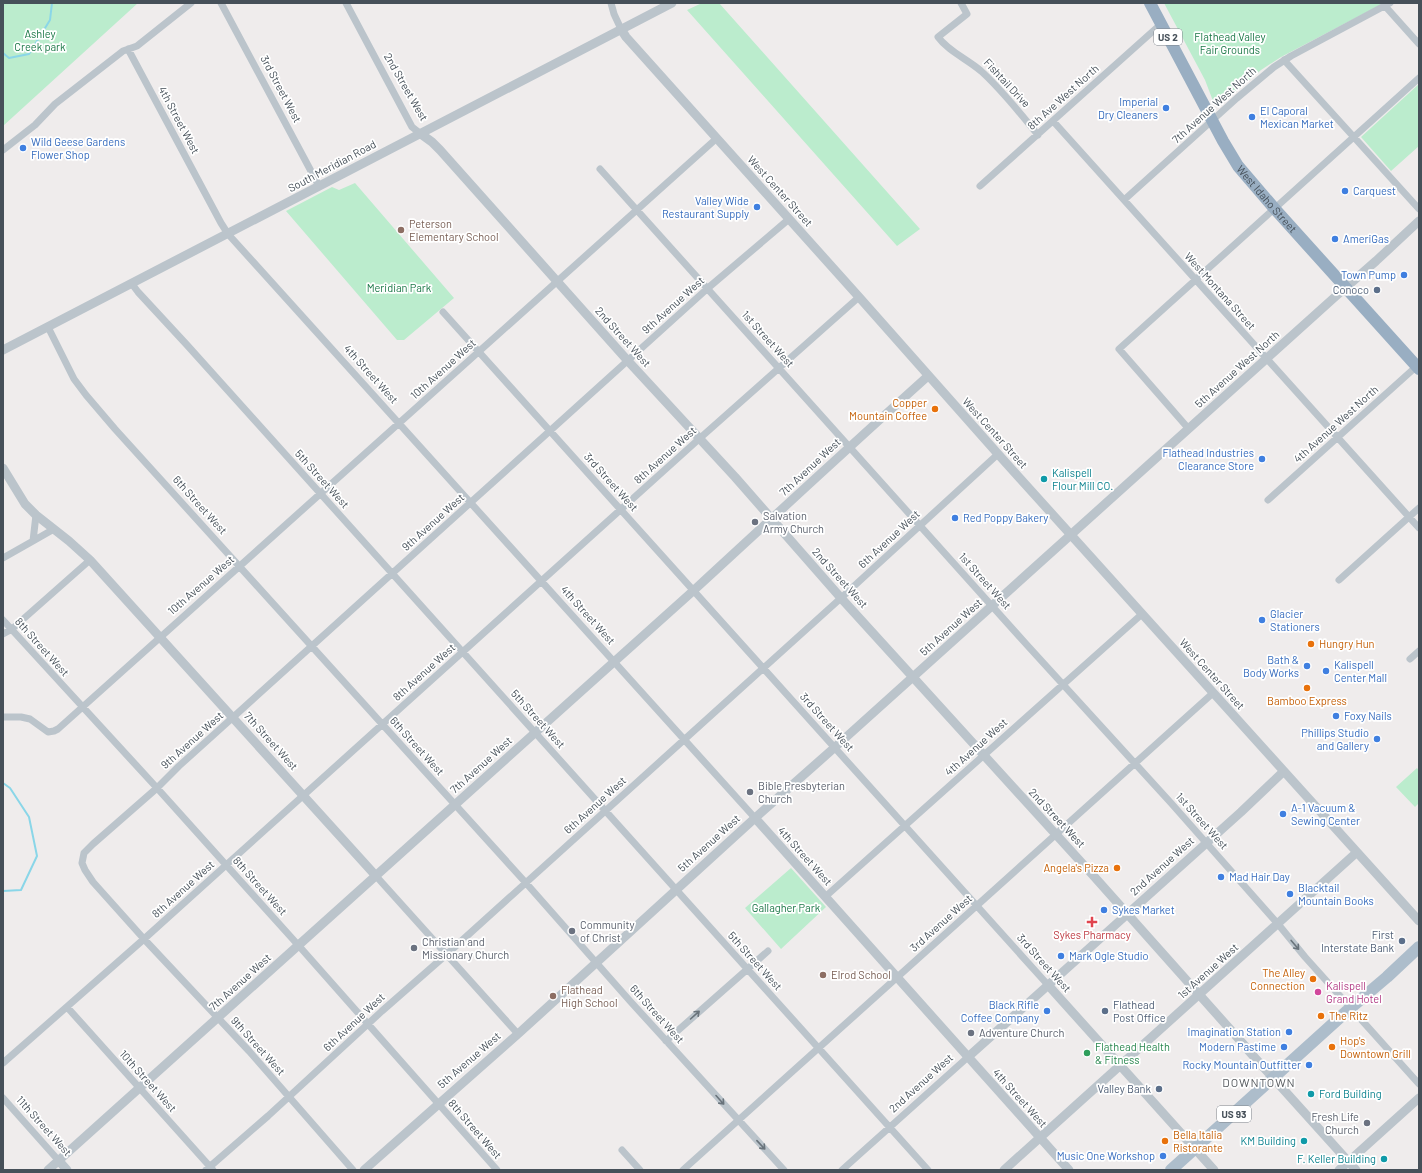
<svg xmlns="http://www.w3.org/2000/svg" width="1422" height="1173" font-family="Barlow,sans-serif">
<rect width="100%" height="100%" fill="#efecec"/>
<!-- green -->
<path fill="#bbeccd" d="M3,3H138L3,126Z
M702,3H719L920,229L897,246L687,10Z
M1164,3H1384L1281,57L1261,70L1223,102L1217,103L1213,101L1205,80Z
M1419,84V146L1391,171L1361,137Z
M355,183L454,298L404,340H397L286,211L332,187L339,190Z
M1417,768L1419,771V803L1415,807L1396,787Z
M791,868L826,907L781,949L745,908Z"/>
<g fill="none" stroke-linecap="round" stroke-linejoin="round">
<!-- stream -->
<path stroke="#8ad6e8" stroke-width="2" d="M3,53L9,58L29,54L50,20L52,3
M3,783L10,788L29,817L37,856L21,890L3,891"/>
<!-- minor -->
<path stroke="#bbc4cb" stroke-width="7" d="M221,3L319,186
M346,3L412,127L421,134
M611,3L614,14L621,29
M961,3L967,14L938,37C948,51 967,59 981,71C1002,90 1020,113 1038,135
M1385,6L1419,44
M128,49L221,223L228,234L755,818
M1284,60L1419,209
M1053,121L1419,528
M3,150L35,125L55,104L123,51L137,46L191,3
M600,169L1027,645L1171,803L1278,924L1305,957L1419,1084
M980,186L1161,24
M1124,200L1237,98L1274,67L1291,56L1390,3
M132,284L138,292L187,345L928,1170
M443,312L1048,985
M48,327L74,379L86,395L115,429L526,883L630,1001L784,1170
M1188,428L1119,349L1419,78
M1268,500L1418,365
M33,541L54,529
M3,558L33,541L36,515
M1339,580L1419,508
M3,620L157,788L299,946L497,1170
M3,634L12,629L90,560
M1410,659L1419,651
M3,717H21L30,719L48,732L54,731L58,729L717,138
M376,876L518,1034
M825,897L1142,614
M67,1007L213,1170
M666,1041L768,951
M3,1063L144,939L699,439L859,297
M3,1098L59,1161
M622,1150L640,1170
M206,1170L268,1116L382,1011L447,954L841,598L998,454
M353,1170L249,1051L144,939L93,882L85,870L82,863L84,853L93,844L157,788L179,766L708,288L789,219
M683,1170L1213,693
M842,1170L968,1057"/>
<!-- tertiary -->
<path stroke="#bbc4cb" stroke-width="9" d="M621,29L626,37L859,297L998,454L1419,921
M421,134L432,142L440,150L628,361L735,477L841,598L1091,873L1245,1046
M3,350L672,3
M3,468L25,504L36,515L69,541L90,560L376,876
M755,818L1069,1170
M1048,985L1214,1170
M1247,1049L1356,1170
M968,1057L1241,812L1284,771
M59,1161L67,1170
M48,1170L693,591C771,519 849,447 928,376
M364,1170L518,1034L755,818L834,748L1336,296L1376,261L1419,221
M1004,1170L1356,853
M1339,1170L1419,1098"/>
<!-- primary -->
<path stroke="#adbdcb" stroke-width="12" d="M1171,1170L1347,1011L1387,977L1419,947"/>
<!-- trunk -->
<path stroke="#99aec2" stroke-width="12" id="s1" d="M1150,3L1223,141L1238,166L1274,208L1419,369"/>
</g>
<!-- one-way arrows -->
<defs><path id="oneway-shaft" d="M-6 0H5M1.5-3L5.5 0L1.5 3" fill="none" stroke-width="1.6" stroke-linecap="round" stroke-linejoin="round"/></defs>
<g stroke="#69737b">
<use href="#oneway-shaft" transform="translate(1295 945) rotate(50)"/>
<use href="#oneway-shaft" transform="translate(695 1015) rotate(-42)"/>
<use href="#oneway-shaft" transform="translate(720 1100) rotate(48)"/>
<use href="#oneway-shaft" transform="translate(761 1145) rotate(47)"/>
</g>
<!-- markers -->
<g fill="#3f7fe0" stroke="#fff" stroke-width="1.5">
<circle cx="1166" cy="108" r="4"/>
<circle cx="1252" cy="117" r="4"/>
<circle cx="23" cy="148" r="4"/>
<circle cx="1345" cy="191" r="4"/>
<circle cx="757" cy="207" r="4"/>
<circle cx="1335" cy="239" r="4"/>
<circle cx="1404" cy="275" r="4"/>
<circle cx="1262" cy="459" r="4"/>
<circle cx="955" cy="518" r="4"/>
<circle cx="1262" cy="620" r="4"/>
<circle cx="1307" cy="666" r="4"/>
<circle cx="1326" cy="671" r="4"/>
<circle cx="1336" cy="716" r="4"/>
<circle cx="1377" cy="739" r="4"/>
<circle cx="1283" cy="814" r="4"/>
<circle cx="1221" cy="877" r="4"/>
<circle cx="1290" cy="894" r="4"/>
<circle cx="1104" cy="910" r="4"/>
<circle cx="1061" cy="956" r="4"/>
<circle cx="1047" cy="1011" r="4"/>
<circle cx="1289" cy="1032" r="4"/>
<circle cx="1284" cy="1047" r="4"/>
<circle cx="1309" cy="1065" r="4"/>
<circle cx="1163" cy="1156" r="4"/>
</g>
<g fill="#8d6e63" stroke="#fff" stroke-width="1.5">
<circle cx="401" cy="230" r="4"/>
<circle cx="823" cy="975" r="4"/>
<circle cx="553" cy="996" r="4"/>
</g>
<g fill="#5c6f8a" stroke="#fff" stroke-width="1.5">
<circle cx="1377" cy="290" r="4"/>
<circle cx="1402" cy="941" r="4"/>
<circle cx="1105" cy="1011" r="4"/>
<circle cx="1159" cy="1089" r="4"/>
</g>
<g fill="#e8710a" stroke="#fff" stroke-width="1.5">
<circle cx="935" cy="409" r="4"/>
<circle cx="1311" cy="644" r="4"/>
<circle cx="1307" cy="688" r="4"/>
<circle cx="1117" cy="868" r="4"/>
<circle cx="1313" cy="979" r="4"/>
<circle cx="1321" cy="1016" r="4"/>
<circle cx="1332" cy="1047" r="4"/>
<circle cx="1165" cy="1141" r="4"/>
</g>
<g fill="#0f9aa8" stroke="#fff" stroke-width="1.5">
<circle cx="1044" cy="479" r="4"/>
<circle cx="1311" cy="1094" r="4"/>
<circle cx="1304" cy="1141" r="4"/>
<circle cx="1384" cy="1159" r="4"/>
</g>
<g fill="#6b7280" stroke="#fff" stroke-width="1.5">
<circle cx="755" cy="522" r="4"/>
<circle cx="750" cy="792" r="4"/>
<circle cx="572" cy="931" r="4"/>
<circle cx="414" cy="948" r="4"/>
<circle cx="971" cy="1033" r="4"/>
<circle cx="1367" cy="1123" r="4"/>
</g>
<path fill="#e0444e" stroke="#fff" stroke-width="1.5" d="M1090 916h4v4h4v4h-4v4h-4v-4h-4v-4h4z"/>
<circle fill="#d1479c" stroke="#fff" stroke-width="1.5" cx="1318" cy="992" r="4"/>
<circle fill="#2e9e5b" stroke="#fff" stroke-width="1.5" cx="1087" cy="1053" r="4"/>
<g text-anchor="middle" stroke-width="3.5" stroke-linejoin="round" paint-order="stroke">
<!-- shield labels -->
<g fill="#fff" stroke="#7e848b" stroke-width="1">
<rect x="1154" y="29" width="28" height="16" rx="3"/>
<rect x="1217" y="1106" width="34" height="16" rx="3"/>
</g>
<g font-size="10" font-weight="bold" fill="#465059">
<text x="1168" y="41">US 2</text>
<text x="1234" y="1118">US 93</text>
</g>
<!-- park labels -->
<g font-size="11" fill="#1a7746" stroke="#fff">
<text x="40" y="38">Ashley<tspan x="40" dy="13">Creek park</tspan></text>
<text x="1230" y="41">Flathead Valley<tspan x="1230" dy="13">Fair Grounds</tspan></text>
<text x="399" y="292">Meridian Park</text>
<text x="786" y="912">Gallagher Park</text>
</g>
<!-- street labels -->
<g font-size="11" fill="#465059" stroke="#fff">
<text transform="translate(1007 83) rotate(47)" y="4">Fishtail Drive</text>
<text transform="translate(406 87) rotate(60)" y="4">2nd Street West</text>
<text transform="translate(281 89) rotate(62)" y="4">3rd Street West</text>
<text transform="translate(1063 97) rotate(-42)" y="4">8th Ave West North</text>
<text transform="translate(1214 105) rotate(-42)" y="4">7th Avenue West North</text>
<text transform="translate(179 120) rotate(62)" y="4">4th Street West</text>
<text transform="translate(332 166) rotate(-28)" y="4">South Meridian Road</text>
<text transform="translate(780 191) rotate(48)" y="4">West Center Street</text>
<text dy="4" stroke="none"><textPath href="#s1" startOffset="229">West Idaho Street</textPath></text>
<text transform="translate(1220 291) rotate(48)" y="4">West Montana Street</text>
<text transform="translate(673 305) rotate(-42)" y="4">9th Avenue West</text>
<text transform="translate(623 337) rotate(48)" y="4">2nd Street West</text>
<text transform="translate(768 339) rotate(48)" y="4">1st Street West</text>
<text transform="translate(443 369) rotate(-42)" y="4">10th Avenue West</text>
<text transform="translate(1237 369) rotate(-42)" y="4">5th Avenue West North</text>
<text transform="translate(371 374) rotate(48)" y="4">4th Street West</text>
<text transform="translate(1336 424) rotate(-42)" y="4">4th Avenue West North</text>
<text transform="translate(995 433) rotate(48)" y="4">West Center Street</text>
<text transform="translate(665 455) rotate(-42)" y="4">8th Avenue West</text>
<text transform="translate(810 467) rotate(-43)" y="4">7th Avenue West</text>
<text transform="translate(322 479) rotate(48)" y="4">5th Street West</text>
<text transform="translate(611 482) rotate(48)" y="4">3rd Street West</text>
<text transform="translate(200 505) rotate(48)" y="4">6th Street West</text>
<text transform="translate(433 522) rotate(-42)" y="4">9th Avenue West</text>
<text transform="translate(889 539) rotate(-43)" y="4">6th Avenue West</text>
<text transform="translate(840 578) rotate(48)" y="4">2nd Street West</text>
<text transform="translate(985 581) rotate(48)" y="4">1st Street West</text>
<text transform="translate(201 585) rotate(-41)" y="4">10th Avenue West</text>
<text transform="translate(588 615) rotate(48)" y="4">4th Street West</text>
<text transform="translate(951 627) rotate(-42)" y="4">5th Avenue West</text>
<text transform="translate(42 647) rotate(48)" y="4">8th Street West</text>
<text transform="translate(424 672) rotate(-42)" y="4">8th Avenue West</text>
<text transform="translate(1212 674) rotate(48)" y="4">West Center Street</text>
<text transform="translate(538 719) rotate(48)" y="4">5th Street West</text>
<text transform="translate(827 722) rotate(48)" y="4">3rd Street West</text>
<text transform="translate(192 740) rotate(-42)" y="4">9th Avenue West</text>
<text transform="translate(271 741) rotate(48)" y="4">7th Street West</text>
<text transform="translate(417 746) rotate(48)" y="4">6th Street West</text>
<text transform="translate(976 747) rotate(-42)" y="4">4th Avenue West</text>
<text transform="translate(481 765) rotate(-42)" y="4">7th Avenue West</text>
<text transform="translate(595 805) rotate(-42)" y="4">6th Avenue West</text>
<text transform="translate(1057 818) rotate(47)" y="4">2nd Street West</text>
<text transform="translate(1202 821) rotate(48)" y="4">1st Street West</text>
<text transform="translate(709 843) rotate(-42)" y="4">5th Avenue West</text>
<text transform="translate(805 856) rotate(48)" y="4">4th Street West</text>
<text transform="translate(1162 866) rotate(-42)" y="4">2nd Avenue West</text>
<text transform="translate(260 886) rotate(48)" y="4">8th Street West</text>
<text transform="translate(183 889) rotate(-42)" y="4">8th Avenue West</text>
<text transform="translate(941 923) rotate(-42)" y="4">3rd Avenue West</text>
<text transform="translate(755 961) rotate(48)" y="4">5th Street West</text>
<text transform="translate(1044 963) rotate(48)" y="4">3rd Street West</text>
<text transform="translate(1208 971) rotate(-42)" y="4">1st Avenue West</text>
<text transform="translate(240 982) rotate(-42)" y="4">7th Avenue West</text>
<text transform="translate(657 1014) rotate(48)" y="4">6th Street West</text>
<text transform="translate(354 1022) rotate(-43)" y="4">6th Avenue West</text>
<text transform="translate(258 1046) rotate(48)" y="4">9th Street West</text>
<text transform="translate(469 1060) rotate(-41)" y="4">5th Avenue West</text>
<text transform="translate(148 1081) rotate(48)" y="4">10th Street West</text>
<text transform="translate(921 1083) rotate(-42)" y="4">2nd Avenue West</text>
<text transform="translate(1020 1098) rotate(48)" y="4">4th Street West</text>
<text transform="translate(44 1126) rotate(48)" y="4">11th Street West</text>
<text transform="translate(475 1129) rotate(49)" y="4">8th Street West</text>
</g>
<!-- shop labels -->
<g font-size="11" fill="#366cbe" stroke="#fff" text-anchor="start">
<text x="1158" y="106" text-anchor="end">Imperial<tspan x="1158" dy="13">Dry Cleaners</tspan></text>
<text x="1260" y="115">El Caporal<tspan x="1260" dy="13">Mexican Market</tspan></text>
<text x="31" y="146">Wild Geese Gardens<tspan x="31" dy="13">Flower Shop</tspan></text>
<text x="1353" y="195">Carquest</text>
<text x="749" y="205" text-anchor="end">Valley Wide<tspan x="749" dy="13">Restaurant Supply</tspan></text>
<text x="1343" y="243">AmeriGas</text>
<text x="1396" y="279" text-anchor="end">Town Pump</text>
<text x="1254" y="457" text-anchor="end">Flathead Industries<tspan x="1254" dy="13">Clearance Store</tspan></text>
<text x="963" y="522">Red Poppy Bakery</text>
<text x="1270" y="618">Glacier<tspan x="1270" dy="13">Stationers</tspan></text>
<text x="1299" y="664" text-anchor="end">Bath &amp;<tspan x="1299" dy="13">Body Works</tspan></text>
<text x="1334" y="669">Kalispell<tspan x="1334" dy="13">Center Mall</tspan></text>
<text x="1344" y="720">Foxy Nails</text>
<text x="1369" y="737" text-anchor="end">Phillips Studio<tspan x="1369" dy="13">and Gallery</tspan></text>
<text x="1291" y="812">A-1 Vacuum &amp;<tspan x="1291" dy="13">Sewing Center</tspan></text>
<text x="1229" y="881">Mad Hair Day</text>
<text x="1298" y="892">Blacktail<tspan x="1298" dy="13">Mountain Books</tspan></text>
<text x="1112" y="914">Sykes Market</text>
<text x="1069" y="960">Mark Ogle Studio</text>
<text x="1039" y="1009" text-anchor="end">Black Rifle<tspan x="1039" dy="13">Coffee Company</tspan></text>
<text x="1281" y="1036" text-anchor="end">Imagination Station</text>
<text x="1276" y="1051" text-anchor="end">Modern Pastime</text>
<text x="1301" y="1069" text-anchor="end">Rocky Mountain Outfitter</text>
<text x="1155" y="1160" text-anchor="end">Music One Workshop</text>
</g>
<!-- education labels -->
<g font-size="11" fill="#785e54" stroke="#fff" text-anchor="start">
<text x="409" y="228">Peterson<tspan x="409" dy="13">Elementary School</tspan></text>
<text x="831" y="979">Elrod School</text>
<text x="561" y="994">Flathead<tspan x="561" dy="13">High School</tspan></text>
</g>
<!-- service labels -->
<g font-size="11" fill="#4e5e75" stroke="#fff" text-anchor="end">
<text x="1369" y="294">Conoco</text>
<text x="1394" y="939">First<tspan x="1394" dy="13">Interstate Bank</tspan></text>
<text x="1113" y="1009" text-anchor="start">Flathead<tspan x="1113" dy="13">Post Office</tspan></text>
<text x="1151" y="1093">Valley Bank</text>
</g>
<!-- food labels -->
<g font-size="11" fill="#c56008" stroke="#fff" text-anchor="start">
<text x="927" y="407" text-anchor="end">Copper<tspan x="927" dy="13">Mountain Coffee</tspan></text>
<text x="1319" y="648">Hungry Hun</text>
<text x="1307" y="705" text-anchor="middle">Bamboo Express</text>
<text x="1109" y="872" text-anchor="end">Angela's Pizza</text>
<text x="1305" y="977" text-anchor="end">The Alley<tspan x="1305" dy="13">Connection</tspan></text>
<text x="1329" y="1020">The Ritz</text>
<text x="1340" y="1045">Hop's<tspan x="1340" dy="13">Downtown Grill</tspan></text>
<text x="1173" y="1139">Bella Italia<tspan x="1173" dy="13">Ristorante</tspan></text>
</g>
<!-- culture labels -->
<g font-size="11" fill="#0d838f" stroke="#fff" text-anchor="start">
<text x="1052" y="477">Kalispell<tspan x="1052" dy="13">Flour Mill CO.</tspan></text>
<text x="1319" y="1098">Ford Building</text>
<text x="1296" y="1145" text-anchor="end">KM Building</text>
<text x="1376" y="1163" text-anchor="end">F. Keller Building</text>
</g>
<!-- worship labels -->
<g font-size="11" fill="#5b616d" stroke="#fff" text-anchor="start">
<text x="763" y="520">Salvation<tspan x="763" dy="13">Army Church</tspan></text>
<text x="758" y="790">Bible Presbyterian<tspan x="758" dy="13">Church</tspan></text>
<text x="580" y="929">Community<tspan x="580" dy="13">of Christ</tspan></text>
<text x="422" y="946">Christian and<tspan x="422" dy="13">Missionary Church</tspan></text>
<text x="979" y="1037">Adventure Church</text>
<text x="1359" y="1121" text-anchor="end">Fresh Life<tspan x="1359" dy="13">Church</tspan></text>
</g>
<!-- health labels -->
<g font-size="11" fill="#be3a42" stroke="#fff">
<text x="1092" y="939">Sykes Pharmacy</text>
</g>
<!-- hotel labels -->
<g font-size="11" fill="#b23c85" stroke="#fff" text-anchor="start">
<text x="1326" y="990">Kalispell<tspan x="1326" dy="13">Grand Hotel</tspan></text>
</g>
<!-- leisure labels -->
<g font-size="11" fill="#27864d" stroke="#fff" text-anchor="start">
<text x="1095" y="1051">Flathead Health<tspan x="1095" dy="13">&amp; Fitness</tspan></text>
</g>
<!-- neighbourhood labels -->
<g font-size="12" letter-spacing="1" fill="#595d61" stroke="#fff">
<text x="1259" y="1087">DOWNTOWN</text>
</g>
</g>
<!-- border -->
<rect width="1422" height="1173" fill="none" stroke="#465059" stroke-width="8"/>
</svg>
